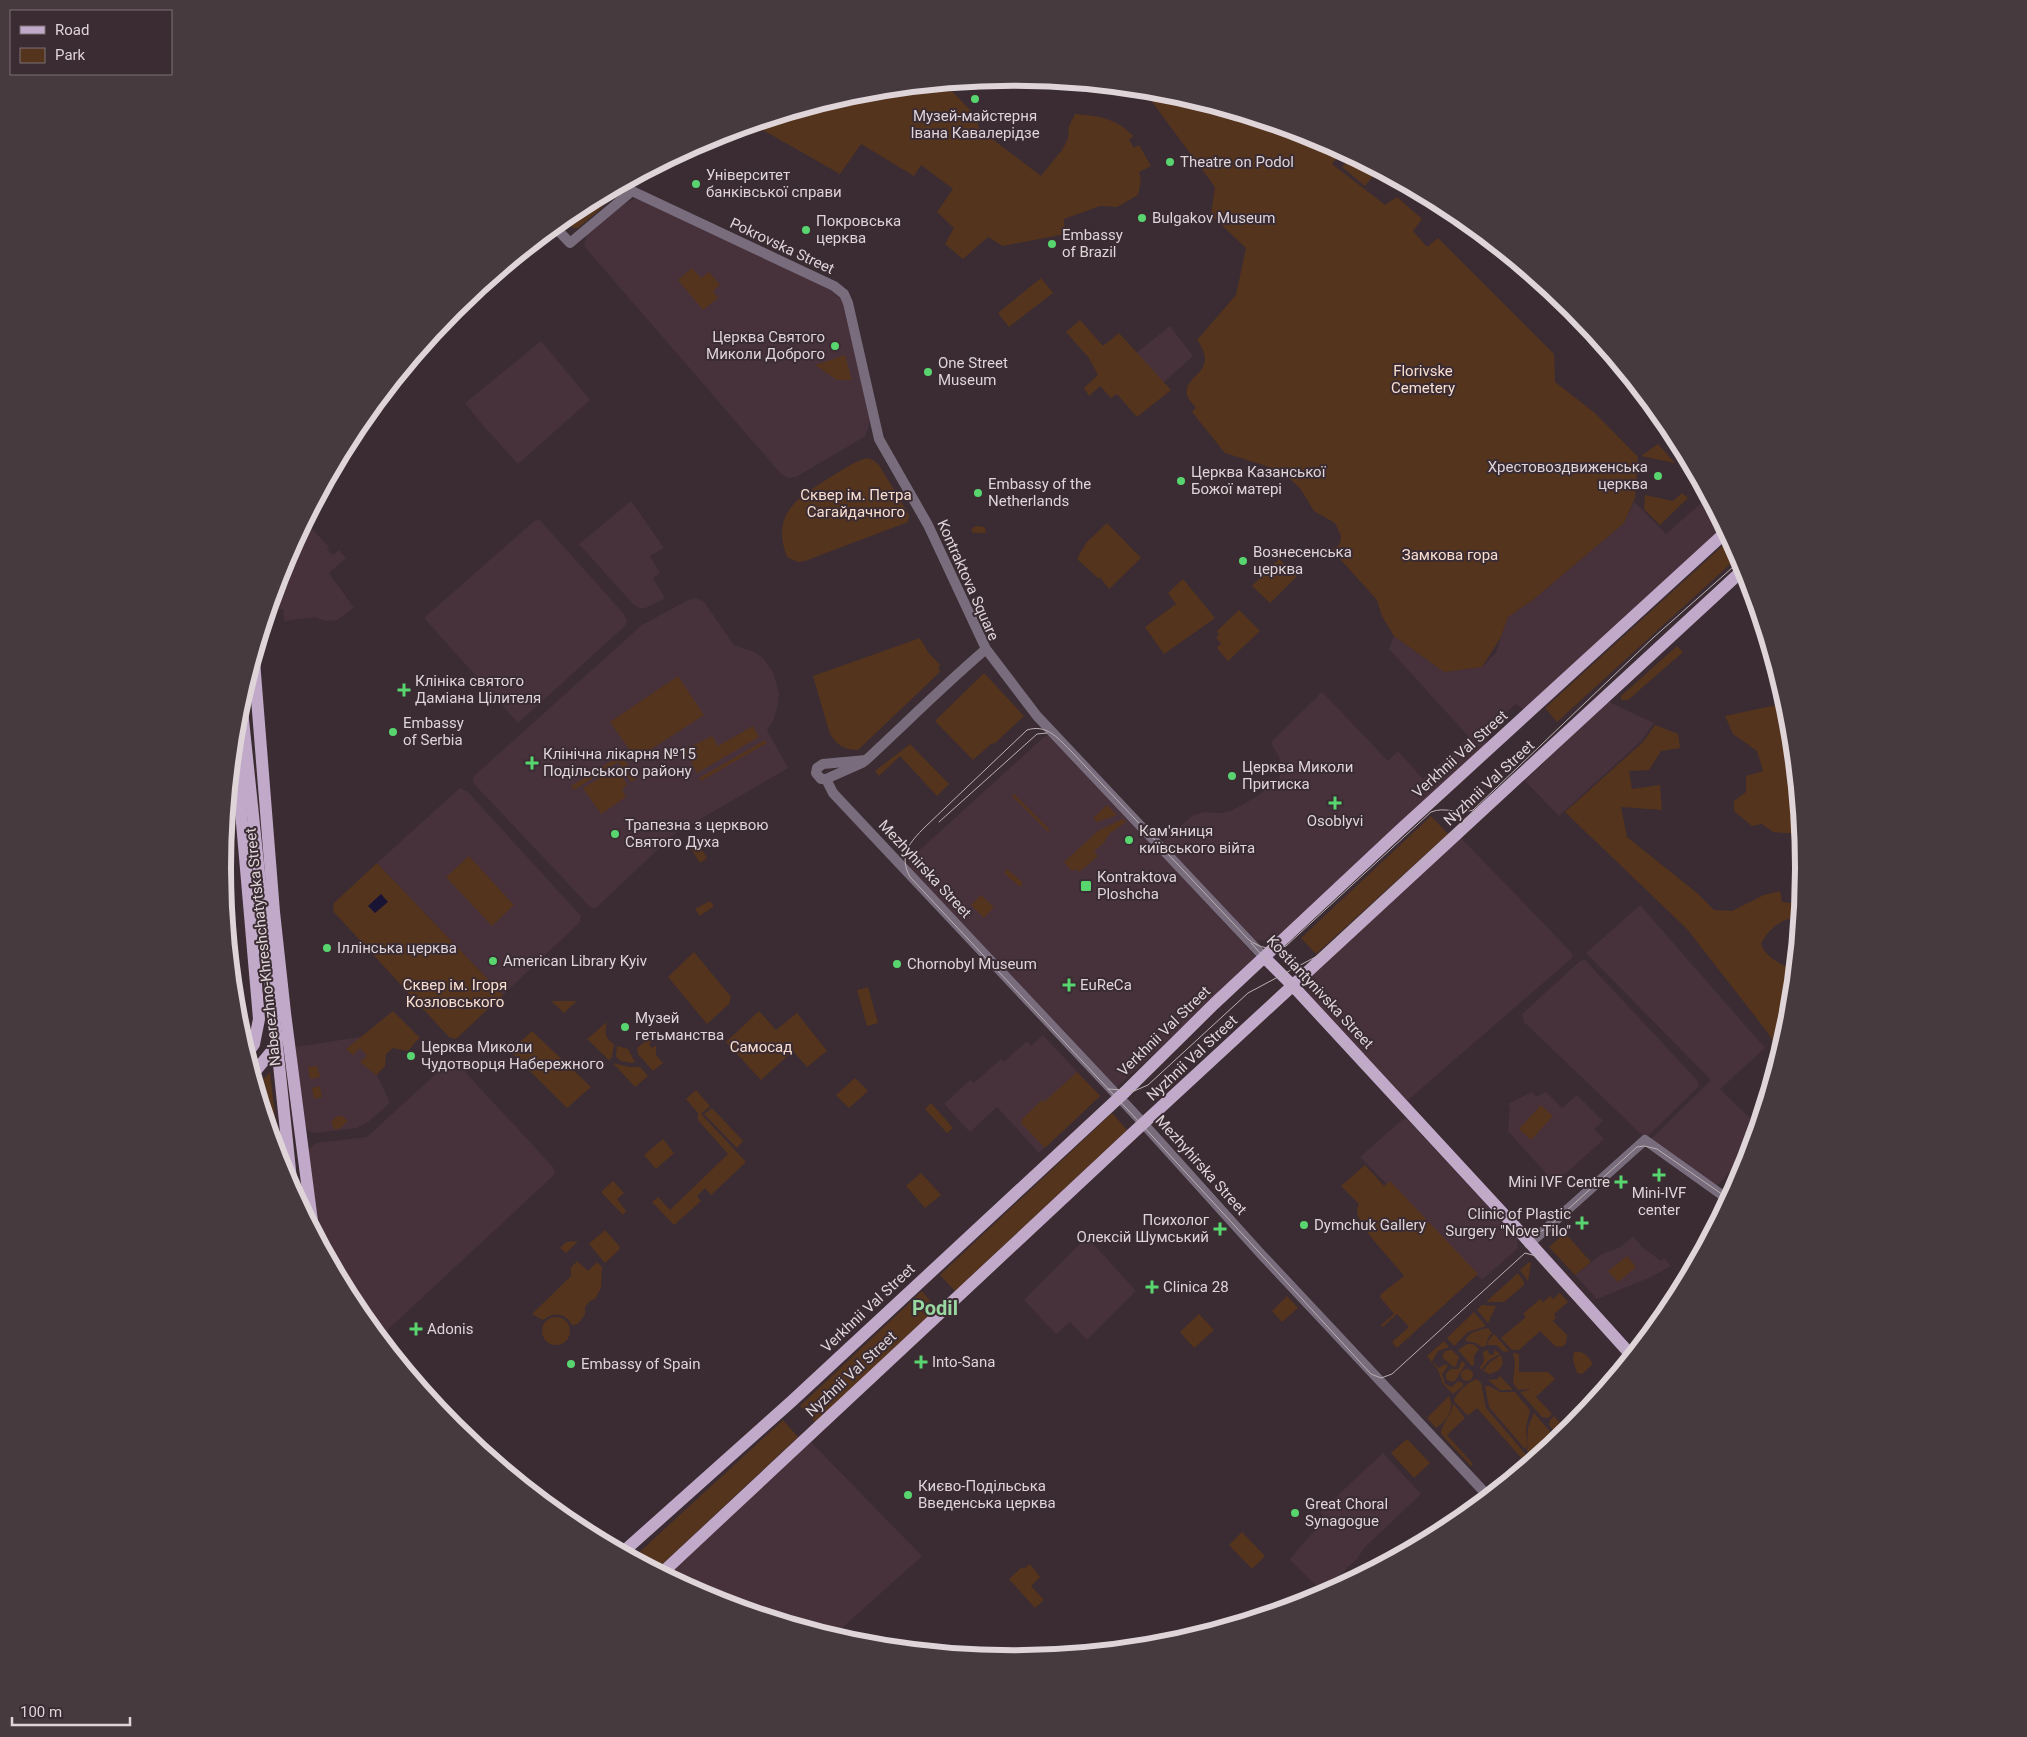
<svg xmlns="http://www.w3.org/2000/svg" width="2027" height="1737" font-family="Roboto,sans-serif">
<rect width="100%" height="100%" fill="#3a2c32"/>
<!-- built -->
<path fill="#47323c" d="M635,199L641,200L836,292L843,303L870,420L868,429L864,437L796,477L788,478L781,474L584,246L587,235L624,204Z
M1170,326L1193,356L1164,382L1137,417L1135,354Z
M541,341L590,400L518,464L486,429L465,403Z
M1651,405L1671,429L1687,458L1645,411Z
M1708,497L1725,529L1525,711L1516,704L1480,735L1492,748L1274,940L1254,941L1161,843L1192,816L1204,812L1221,813L1231,811L1256,797L1275,782L1280,776L1281,767L1279,757L1272,745V741L1322,692L1388,761L1398,751L1423,779L1469,737L1389,649L1394,636L1444,672L1482,667L1496,653L1508,617L1533,600L1624,523L1634,502L1666,534Z
M631,501L664,548L650,556L660,573L653,578L665,598L645,608H639L633,604L579,544Z
M539,519L624,614L627,621L625,626L518,723L424,618L533,522Z
M312,529L329,547L327,549L333,555L339,550L346,558L329,573L354,608L337,620L325,621L315,617L284,621L283,609L269,611L280,576L282,575L283,566L294,545Z
M696,598L704,602L734,645L754,652L763,658L773,672L779,693L778,704L774,719L767,730L788,768L673,835L596,908H591L475,785L473,781L474,776L642,625L686,601Z
M1607,701L1654,723L1641,741L1559,816L1525,781Z
M1048,735L1052,737L1257,958L1116,1088L911,871L909,864L911,858L1044,737Z
M460,788L467,791L581,916L579,923L503,995L377,863Z
M1459,839H1462L1572,953V958L1408,1100H1405L1309,994L1306,986L1307,981Z
M1640,905L1765,1048L1720,1089L1758,1126L1751,1149L1716,1187L1650,1140L1711,1080L1586,953Z
M1585,960L1697,1080L1699,1086L1648,1136L1642,1135L1524,1022L1522,1014L1580,961Z
M1043,1035L1100,1096L1039,1153L997,1107L970,1132L944,1104L970,1080L974,1083L1001,1059L1004,1062L1027,1041L1031,1046Z
M360,1037L390,1103L368,1122L357,1128L315,1133L309,1131L305,1127L295,1047Z
M454,1060L553,1167L555,1174L380,1337L356,1308L319,1238L308,1159L309,1149L316,1143L367,1137L449,1062Z
M1532,1092L1536,1097L1546,1092L1562,1108L1577,1095L1603,1121L1594,1129L1604,1139L1555,1183L1508,1131L1510,1107L1508,1104Z
M1403,1119H1407L1517,1238L1518,1248L1482,1280L1360,1157Z
M1633,1236L1642,1247L1661,1261L1664,1258L1671,1266L1651,1277L1597,1299L1575,1275L1602,1254L1621,1247Z
M1087,1237L1136,1291L1087,1340L1070,1322L1056,1334L1024,1300Z
M811,1442L922,1556L833,1636L711,1599L667,1576Z
M1383,1453L1421,1494L1363,1549L1358,1558L1322,1591L1290,1559L1304,1542L1326,1520L1320,1512Z"/>
<!-- green -->
<path fill="#55341e" d="M945,84L977,117L979,129L1041,176L1062,150L1068,139L1069,126L1075,114C1099,116 1116,118 1133,136L1129,140L1134,148L1139,145L1151,166L1139,172L1141,181L1138,195L1117,207L1100,206L1064,219L1065,234L1003,246L988,237L963,259L945,244L954,228L937,212L953,189L921,165L914,176L861,144L840,174L754,125L859,93Z
M1170,93L1316,138L1342,152L1332,164L1385,205L1397,197L1422,219L1413,231L1427,247L1438,238L1554,354L1555,382L1595,413L1638,457L1635,498L1624,523L1533,600L1508,617L1501,637L1482,667L1444,672L1394,636L1382,616L1377,600L1332,550L1340,544L1341,536L1335,523L1314,511L1300,488L1281,471L1225,453L1192,412L1196,408C1193,404 1188,399 1187,395C1182,375 1221,373 1197,340L1236,295L1246,248L1211,215L1215,187L1150,99Z
M1351,157L1373,176L1365,186L1342,167Z
M589,203L603,207L578,228H573L565,218Z
M692,268L701,278L709,272L720,285L713,291L718,298L703,310L678,280Z
M1041,278L1053,293L1009,327L998,313Z
M1080,320L1103,346L1119,333L1171,390L1137,417L1117,394L1111,398L1100,386L1089,396L1084,388L1098,375L1089,358L1066,332Z
M444,322L450,328L430,345L427,342Z
M845,355L852,380H837L815,365Z
M1658,444L1675,463L1641,456Z
M867,458L873,460L879,465L909,515L908,522L805,561L798,562L787,557C771,514 796,499 829,478C841,471 853,462 867,458Z
M1682,493L1688,498L1660,525L1644,509L1645,495L1673,501Z
M1107,523L1141,558L1109,589L1100,577L1099,579L1077,559L1086,543Z
M976,526L985,527L986,533H973L971,529Z
M1730,539L1739,556L1557,722L1545,708Z
M1279,559L1297,576L1270,603L1252,586Z
M1183,579L1215,618L1164,654L1145,627L1176,604L1168,593Z
M1239,610L1260,631L1228,661L1217,648L1221,643L1216,638L1219,635L1217,631Z
M920,638L928,652L940,665L938,669L941,671L858,750C844,750 837,745 830,734L813,676Z
M1677,646L1683,652L1628,700H1621V696Z
M984,673L1024,716L994,744L992,743L973,760L935,721Z
M678,676L704,715L636,759L610,722Z
M1786,703L1789,714L1801,833L1799,834L1773,832L1762,824L1752,826L1734,811V801L1746,792V776L1763,771L1757,751L1733,734L1725,716Z
M1655,725L1678,734L1680,748L1661,751L1649,770L1629,771L1632,789L1660,785L1662,810L1621,807L1627,837L1697,893L1714,910L1732,911L1764,895L1780,891L1782,902L1801,904L1800,917C1781,918 1770,928 1761,943C1763,956 1784,966 1794,971L1789,1023L1780,1054L1768,1033L1687,929L1565,812L1643,742Z
M753,726L759,737L697,773L684,750L712,736L718,746Z
M765,740L767,743L701,781L699,778Z
M910,744L949,784L937,796L900,756L879,776L875,771Z
M621,755L637,778L631,782L618,762L574,790L571,786Z
M617,768L627,785L622,789L626,797L601,814L583,788Z
M1014,794L1050,830L1048,832L1012,796Z
M1107,805L1117,815L1097,822L1093,818Z
M1431,816L1448,834L1316,954L1301,938Z
M1122,819L1126,822L1109,834L1104,843L1094,851L1098,856L1079,872L1076,869L1072,871L1064,862L1098,831Z
M695,839L707,858L700,863L688,844Z
M469,856L514,905L492,926L446,877Z
M377,863L503,995L456,1039L449,1037L333,911L334,903Z
M1007,869L1023,883L1020,887L1004,873Z
M981,895L994,907L984,918L971,905Z
M710,901L714,906L700,916L695,909Z
M694,952L731,997L729,1004L707,1024L668,977Z
M868,987L878,1023L867,1026L857,990Z
M551,1001H577L564,1013Z
M393,1011L420,1038C414,1042 413,1047 407,1051L393,1048L386,1054L385,1066L376,1075L360,1062L367,1056L360,1048L353,1055L346,1049Z
M759,1011L776,1030L797,1013L827,1051L807,1067L793,1051L761,1080L726,1042Z
M607,1022C605,1032 604,1038 614,1044L612,1057L609,1060L587,1039Z
M532,1031L591,1087L567,1108L510,1051Z
M651,1037L654,1040L649,1044L652,1048L656,1045V1055L663,1063L653,1071L638,1054L637,1048Z
M617,1046L628,1049L635,1062L632,1063L621,1061L616,1057Z
M613,1063L629,1067H640L648,1076L635,1087Z
M317,1066L320,1077L310,1079L308,1067Z
M270,1072L278,1142L270,1130L257,1086Z
M1077,1072L1100,1096L1045,1148L1021,1123L1022,1119L1042,1100L1044,1102Z
M855,1078L868,1091L849,1108L836,1095Z
M320,1086L322,1097L314,1099L312,1088Z
M696,1090L710,1106L701,1114L746,1162L711,1195L705,1188L697,1196L701,1201L674,1225L652,1202L658,1197L670,1210L728,1154L698,1120V1113L686,1099Z
M931,1103L953,1128L947,1133L925,1109Z
M1541,1105L1553,1116L1531,1140L1519,1129Z
M712,1108L743,1141L737,1148L704,1114Z
M1112,1113L1127,1130L955,1291L940,1275Z
M337,1116H342L348,1121L339,1129H334L331,1122Z
M663,1139L674,1153L656,1169L644,1155Z
M1365,1165L1384,1186L1390,1181L1478,1274L1397,1348L1392,1342L1409,1327L1397,1314L1383,1327L1381,1325L1394,1314L1380,1297L1381,1294L1404,1276C1392,1260 1364,1233 1358,1216C1356,1211 1357,1208 1359,1204L1341,1186Z
M921,1173L941,1195L925,1208L906,1186Z
M613,1181L624,1193L617,1199L626,1211L623,1215L601,1192Z
M605,1230L620,1247L619,1250L605,1263L589,1244Z
M1565,1233L1591,1262L1575,1275L1549,1247Z
M578,1241L566,1253L560,1248L566,1242Z
M1627,1256L1636,1267L1618,1282L1608,1271Z
M577,1261L588,1271L597,1262L602,1267L601,1288L595,1299L590,1301L585,1307V1314L578,1324L572,1325C566,1313 553,1311 543,1320L532,1314L571,1276V1268Z
M1529,1262L1531,1263L1528,1281L1520,1270Z
M1518,1273L1524,1282V1285L1504,1302H1486Z
M922,1291L937,1309L815,1422L800,1406Z
M1560,1293L1568,1302L1554,1314L1556,1317L1553,1321L1567,1335L1566,1344L1561,1347L1555,1346L1540,1331L1519,1350H1512L1501,1338L1526,1317L1523,1314L1540,1299L1543,1302L1550,1296L1553,1299Z
M1287,1296L1298,1308L1282,1322L1272,1311Z
M1482,1305L1496,1306L1488,1323L1477,1310Z
M1474,1312L1486,1326L1468,1332L1454,1346L1447,1338Z
M1199,1314L1214,1330L1194,1348L1180,1332Z
M542 1331a14 14 0 1 1 28 0a14 14 0 1 1-28 0Z
M1488,1328L1492,1333L1488,1338L1486,1346L1482,1347L1476,1343L1465,1341C1468,1332 1479,1330 1488,1328Z
M1494,1334L1509,1351L1504,1352C1496,1344 1499,1345 1487,1345L1488,1341Z
M1444,1341L1449,1347L1438,1351L1432,1362L1439,1368L1445,1364L1448,1366L1442,1374L1445,1384L1452,1387L1458,1381L1463,1383V1386L1453,1394L1443,1384L1438,1370L1427,1356Z
M1467,1344H1473L1479,1349C1473,1356 1474,1355 1474,1365L1472,1366L1458,1350Z
M1452,1350L1459,1357L1456,1367L1452,1366L1442,1357L1445,1351Z
M1487,1350L1490,1355H1493L1495,1350L1500,1354L1489,1360L1481,1370L1480,1367L1484,1361L1483,1352Z
M1574,1352C1583,1350 1589,1357 1593,1364L1582,1374L1577,1373L1573,1360Z
M1513,1353L1519,1354V1372H1548L1555,1379L1536,1397L1552,1414L1548,1418L1542,1417L1520,1392L1529,1390L1530,1389L1518,1390L1513,1383L1515,1362Z
M1501,1355L1503,1363L1499,1370L1490,1374L1483,1371L1490,1362Z
M1461,1362H1464L1465,1365L1455,1381L1452,1382L1446,1379V1373L1451,1369H1458Z
M1461 1375a6 6 0 1 1 12 0a6 6 0 1 1-12 0Z
M1500,1376L1513,1390H1500L1488,1380L1497,1379Z
M1477,1379L1481,1383L1486,1408L1529,1458L1525,1462L1477,1408L1469,1415L1465,1413L1454,1401C1455,1394 1469,1381 1477,1379Z
M1485,1386H1489L1500,1392H1515L1530,1410L1526,1428L1527,1445L1525,1449L1489,1407Z
M1449,1396C1455,1409 1447,1421 1436,1428L1427,1418Z
M1453,1403L1465,1418L1447,1435L1473,1464L1471,1466L1441,1434C1441,1423 1452,1417 1453,1403Z
M1534,1413L1554,1436L1531,1456L1527,1451L1528,1427Z
M1554,1416L1564,1427L1556,1434L1549,1425L1550,1420Z
M783,1420L798,1437L656,1570L633,1558Z
M1407,1439L1430,1463L1414,1478L1391,1453Z
M1242,1532L1265,1556L1252,1569L1229,1545Z
M1030,1564L1040,1577L1031,1586L1044,1600L1035,1608L1009,1579L1022,1567L1024,1569Z"/>
<!-- water -->
<path fill="#191434" d="M381,894L388,902L375,913L368,906Z"/>
<g fill="none" stroke-linecap="round" stroke-linejoin="round">
<!-- minor -->
<path stroke="#796d7d" stroke-width="10" d="M555,227L570,243L632,191L834,286L844,294L848,303L879,439L928,525L986,649L1037,716L1265,958
M866,760L823,764L817,768L816,773L821,779H826L862,763L866,760C906,723 944,685 986,649
M826,779L833,793L1132,1111L1260,1253L1489,1497
M1529,1244L1645,1140L1729,1200"/>
<!-- major -->
<path stroke="#c1a9c9" stroke-width="12" d="M254,661L274,912L285,1013L313,1229
M235,742L259,1019L254,1044L247,1054
M1265,958L1294,987L1511,1222L1632,1356
M253,1074L271,1052L278,1037
M623,1552L792,1401L1125,1092L1214,1004L1399,831L1726,532
M662,1573L1134,1132L1745,568"/>
<!-- tram -->
<path stroke="#bbb1b5" stroke-width="1" d="M939,822L1037,734L1047,733
M1251,943L1411,1118L1517,1229C1528,1234 1536,1234 1546,1229L1637,1147L1644,1146L1657,1149L1729,1199
M1108,1089L1134,1091L1148,1085L1248,993L1321,954L1477,810
M1630,1359L1536,1256L1525,1253L1392,1374L1381,1378L1371,1374L1142,1125L910,877C898,855 910,842 925,827L1027,730C1046,724 1057,737 1070,750L1248,939C1260,949 1272,950 1286,946L1431,812C1445,806 1459,815 1473,810L1654,637L1741,560"/>
<!-- major-bridge -->
<path stroke="#c1a9c9" stroke-width="12" d="M242,710L292,1189"/>
</g>
<!-- markers -->
<g fill="#58d56f" stroke="#3a2c32" stroke-width="2">
<circle cx="975" cy="99" r="5"/>
<circle cx="1170" cy="162" r="5"/>
<circle cx="696" cy="184" r="5"/>
<circle cx="1142" cy="218" r="5"/>
<circle cx="806" cy="230" r="5"/>
<circle cx="1052" cy="244" r="5"/>
<circle cx="835" cy="346" r="5"/>
<circle cx="928" cy="372" r="5"/>
<circle cx="1658" cy="476" r="5"/>
<circle cx="1181" cy="481" r="5"/>
<circle cx="978" cy="493" r="5"/>
<circle cx="1243" cy="561" r="5"/>
<path d="M401.5 682.5h5v5h5v5h-5v5h-5v-5h-5v-5h5z"/>
<circle cx="393" cy="732" r="5"/>
<path d="M529.5 755.5h5v5h5v5h-5v5h-5v-5h-5v-5h5z"/>
<circle cx="1232" cy="776" r="5"/>
<path d="M1332.5 795.5h5v5h5v5h-5v5h-5v-5h-5v-5h5z"/>
<circle cx="615" cy="834" r="5"/>
<circle cx="1129" cy="840" r="5"/>
<rect x="1080" y="880" width="12" height="12" rx="2.5"/>
<circle cx="327" cy="948" r="5"/>
<circle cx="493" cy="961" r="5"/>
<circle cx="897" cy="964" r="5"/>
<path d="M1066.5 977.5h5v5h5v5h-5v5h-5v-5h-5v-5h5z"/>
<circle cx="625" cy="1027" r="5"/>
<circle cx="411" cy="1056" r="5"/>
<path d="M1656.5 1167.5h5v5h5v5h-5v5h-5v-5h-5v-5h5z"/>
<path d="M1618.5 1174.5h5v5h5v5h-5v5h-5v-5h-5v-5h5z"/>
<path d="M1579.5 1215.5h5v5h5v5h-5v5h-5v-5h-5v-5h5z"/>
<circle cx="1304" cy="1225" r="5"/>
<path d="M1217.5 1221.5h5v5h5v5h-5v5h-5v-5h-5v-5h5z"/>
<path d="M1149.5 1279.5h5v5h5v5h-5v5h-5v-5h-5v-5h5z"/>
<path d="M413.5 1321.5h5v5h5v5h-5v5h-5v-5h-5v-5h5z"/>
<path d="M918.5 1354.5h5v5h5v5h-5v5h-5v-5h-5v-5h5z"/>
<circle cx="571" cy="1364" r="5"/>
<circle cx="908" cy="1495" r="5"/>
<circle cx="1295" cy="1513" r="5"/>
</g>
<g text-anchor="middle" stroke-width="4" stroke-linejoin="round" paint-order="stroke">
<!-- poi labels -->
<g font-size="15" fill="#dfd5d9" stroke="#3a2c32" text-anchor="start">
<text x="975" y="121" text-anchor="middle">Музей-майстерня<tspan x="975" dy="17">Івана Кавалерідзе</tspan></text>
<text x="1180" y="167">Theatre on Podol</text>
<text x="706" y="180">Університет<tspan x="706" dy="17">банківської справи</tspan></text>
<text x="1152" y="223">Bulgakov Museum</text>
<text x="816" y="226">Покровська<tspan x="816" dy="17">церква</tspan></text>
<text x="1062" y="240">Embassy<tspan x="1062" dy="17">of Brazil</tspan></text>
<text x="825" y="342" text-anchor="end">Церква Святого<tspan x="825" dy="17">Миколи Доброго</tspan></text>
<text x="938" y="368">One Street<tspan x="938" dy="17">Museum</tspan></text>
<text x="1648" y="472" text-anchor="end">Хрестовоздвиженська<tspan x="1648" dy="17">церква</tspan></text>
<text x="1191" y="477">Церква Казанської<tspan x="1191" dy="17">Божої матері</tspan></text>
<text x="988" y="489">Embassy of the<tspan x="988" dy="17">Netherlands</tspan></text>
<text x="1253" y="557">Вознесенська<tspan x="1253" dy="17">церква</tspan></text>
<text x="415" y="686">Клініка святого<tspan x="415" dy="17">Даміана Цілителя</tspan></text>
<text x="403" y="728">Embassy<tspan x="403" dy="17">of Serbia</tspan></text>
<text x="543" y="759">Клінічна лікарня №15<tspan x="543" dy="17">Подільського району</tspan></text>
<text x="1242" y="772">Церква Миколи<tspan x="1242" dy="17">Притиска</tspan></text>
<text x="1335" y="826" text-anchor="middle">Osoblyvi</text>
<text x="625" y="830">Трапезна з церквою<tspan x="625" dy="17">Святого Духа</tspan></text>
<text x="1139" y="836">Кам'яниця<tspan x="1139" dy="17">київського війта</tspan></text>
<text x="1097" y="882">Kontraktova<tspan x="1097" dy="17">Ploshcha</tspan></text>
<text x="337" y="953">Іллінська церква</text>
<text x="503" y="966">American Library Kyiv</text>
<text x="907" y="969">Chornobyl Museum</text>
<text x="1080" y="990">EuReCa</text>
<text x="635" y="1023">Музей<tspan x="635" dy="17">гетьманства</tspan></text>
<text x="421" y="1052">Церква Миколи<tspan x="421" dy="17">Чудотворця Набережного</tspan></text>
<text x="1610" y="1187" text-anchor="end">Mini IVF Centre</text>
<text x="1659" y="1198" text-anchor="middle">Mini-IVF<tspan x="1659" dy="17">center</tspan></text>
<text x="1571" y="1219" text-anchor="end">Clinic of Plastic<tspan x="1571" dy="17">Surgery "Nove Tilo"</tspan></text>
<text x="1209" y="1225" text-anchor="end">Психолог<tspan x="1209" dy="17">Олексій Шумський</tspan></text>
<text x="1314" y="1230">Dymchuk Gallery</text>
<text x="1163" y="1292">Clinica 28</text>
<text x="427" y="1334">Adonis</text>
<text x="932" y="1367">Into-Sana</text>
<text x="581" y="1369">Embassy of Spain</text>
<text x="918" y="1491">Києво-Подільська<tspan x="918" dy="17">Введенська церква</tspan></text>
<text x="1305" y="1509">Great Choral<tspan x="1305" dy="17">Synagogue</tspan></text>
</g>
<!-- street labels -->
<g font-size="15" fill="#dfd5d9" stroke="#3a2c32">
<text transform="translate(782 246) rotate(25)" y="5">Pokrovska Street</text>
<text transform="translate(968 580) rotate(66)" y="5">Kontraktova Square</text>
<text transform="translate(1460 754) rotate(-42)" y="5">Verkhnii Val Street</text>
<text transform="translate(1489 783) rotate(-43)" y="5">Nyzhnii Val Street</text>
<text transform="translate(925 869) rotate(47)" y="5">Mezhyhirska Street</text>
<text transform="translate(263 947) rotate(-96)" y="5">Naberezhno-Khreshchatytska Street</text>
<text transform="translate(1320 992) rotate(47)" y="5">Kostiantynivska Street</text>
<text transform="translate(1164 1031) rotate(-44)" y="5">Verkhnii Val Street</text>
<text transform="translate(1192 1058) rotate(-43)" y="5">Nyzhnii Val Street</text>
<text transform="translate(1201 1165) rotate(48)" y="5">Mezhyhirska Street</text>
<text transform="translate(868 1308) rotate(-43)" y="5">Verkhnii Val Street</text>
<text transform="translate(851 1374) rotate(-43)" y="5">Nyzhnii Val Street</text>
</g>
<!-- park labels -->
<g font-size="15" fill="#f9decf" stroke="#3a2c32">
<text x="1423" y="376">Florivske<tspan x="1423" dy="17">Cemetery</tspan></text>
<text x="856" y="500">Сквер ім. Петра<tspan x="856" dy="17">Сагайдачного</tspan></text>
<text x="1450" y="560">Замкова гора</text>
<text x="455" y="990">Сквер ім. Ігоря<tspan x="455" dy="17">Козловського</tspan></text>
<text x="761" y="1052">Самосад</text>
</g>
<!-- district labels -->
<g font-size="20" font-weight="bold" fill="#9ad8a1" stroke="#3a2c32">
<text x="935" y="1315">Podil</text>
</g>
</g>
<!-- crop -->
<path d="M0 0H2027V1737H0ZM231 868a782 782 0 1 1 1564 0a782 782 0 1 1-1564 0Z" fill="#473a3f" fill-rule="evenodd"/>
<path fill="none" stroke="#dfd5d9" stroke-width="6" d="M231 868a782 782 0 1 1 1564 0a782 782 0 1 1-1564 0Z"/>
<!-- legend -->
<rect x="10" y="10" width="162" height="65" fill="#3a2c32" stroke="#7c7075"/>
<rect x="20" y="26" width="25" height="8" fill="#c1a9c9" stroke="#7c7075"/>
<text x="55" y="35" font-size="15" fill="#dfd5d9">Road</text>
<rect x="20" y="48" width="25" height="15" fill="#55341e" stroke="#7c7075"/>
<text x="55" y="60" font-size="15" fill="#dfd5d9">Park</text>
<!-- scale -->
<path d="M12 1717v8h118v-8" fill="none" stroke="#dfd5d9" stroke-width="2.5"/>
<text x="20" y="1717" font-size="15" fill="#dfd5d9" stroke="#3a2c32" stroke-width="4" paint-order="stroke">100 m</text>
</svg>
